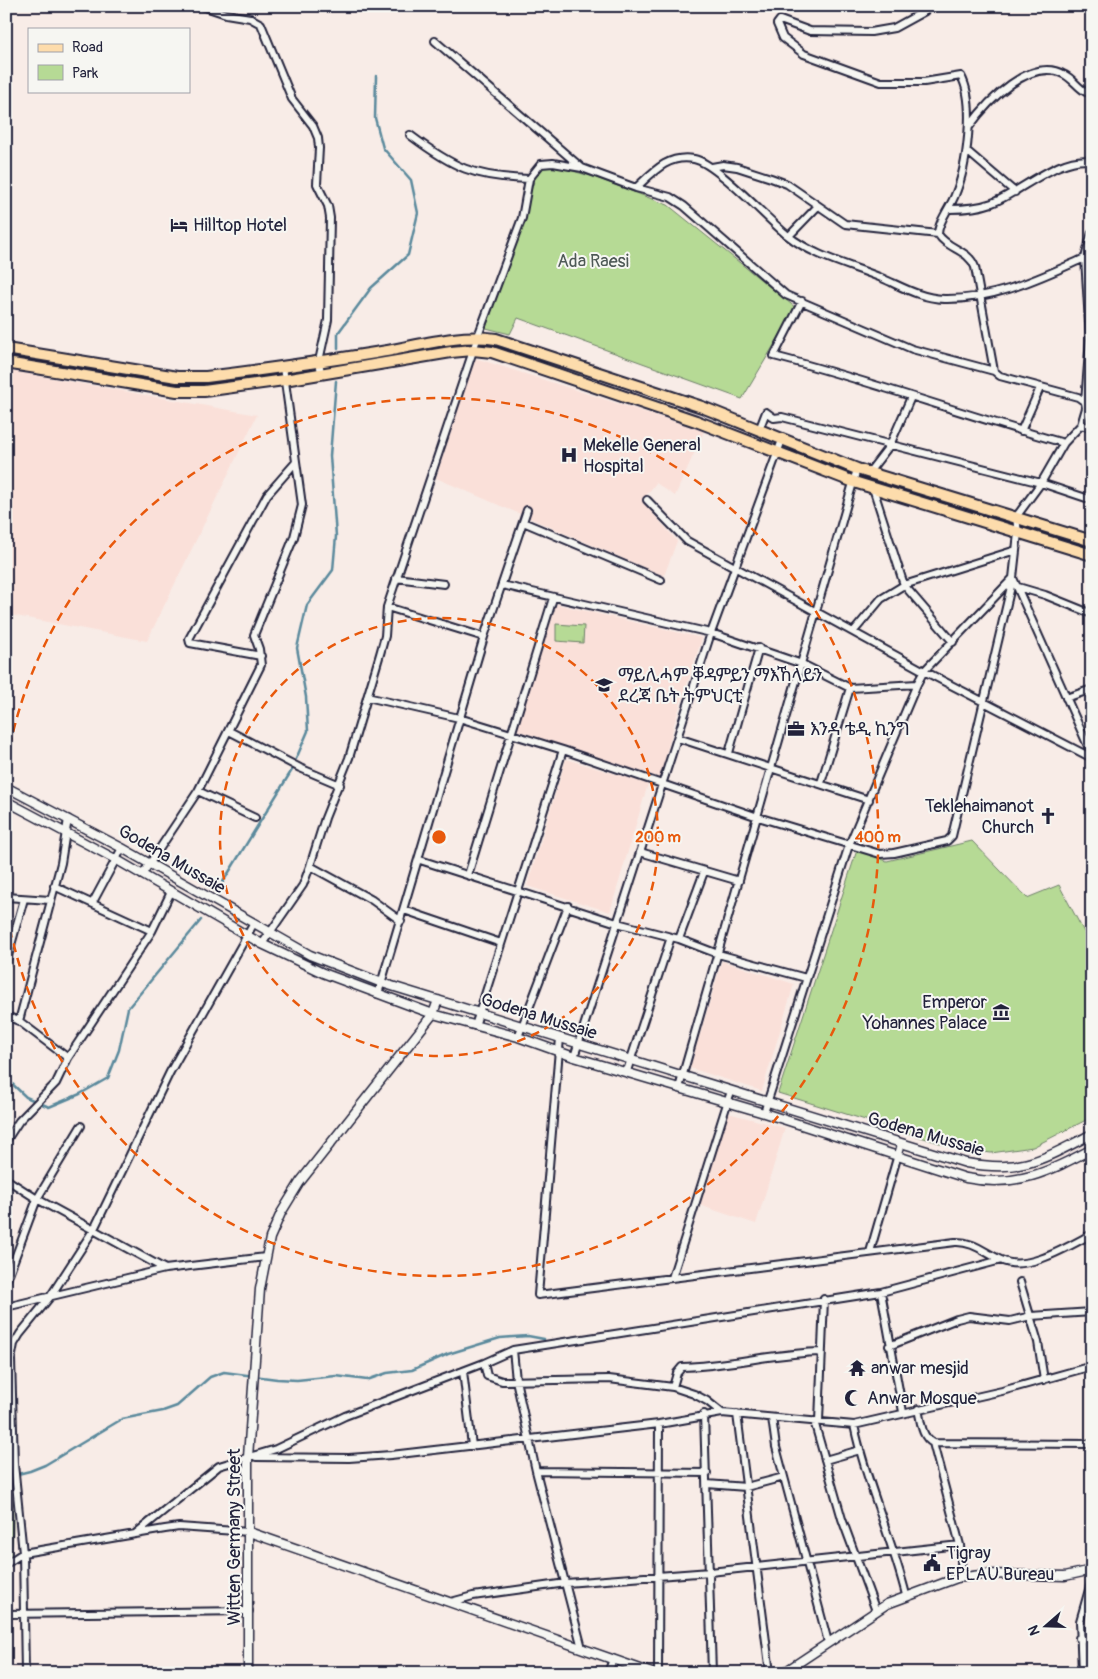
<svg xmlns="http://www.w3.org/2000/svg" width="1098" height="1679" font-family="Pangolin,'Noto Sans Ethiopic',sans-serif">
<rect width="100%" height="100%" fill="#f8ece7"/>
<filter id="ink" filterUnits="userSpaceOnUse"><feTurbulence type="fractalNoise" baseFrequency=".02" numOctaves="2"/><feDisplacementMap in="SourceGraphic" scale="10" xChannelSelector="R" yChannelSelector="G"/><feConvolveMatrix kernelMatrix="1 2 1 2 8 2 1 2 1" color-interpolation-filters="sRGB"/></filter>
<g filter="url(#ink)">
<!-- built -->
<path fill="#fae0d9" d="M475,358L704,431L675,496L656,483L642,501L677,541L664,576L436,478Z
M6,370L257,415L147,641L6,614Z
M556,604L702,638L674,724L660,778L516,730Z
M566,759L648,784L610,912L527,886Z
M722,961L794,984L762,1091L690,1068Z
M728,1113L785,1128L756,1224L699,1205Z"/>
<!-- green -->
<path fill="#b6da95" stroke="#6c7e68" d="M551,165L594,177L668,205L796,308L742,399L518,318L510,334L486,328L538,169Z
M556,624L584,626L583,643L556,641Z
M972,841L1027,898L1059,885L1092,947V1117L1033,1147L991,1153L956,1148L778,1093L857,850L887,861Z
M6,1463C14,1500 15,1525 10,1562L6,1554Z"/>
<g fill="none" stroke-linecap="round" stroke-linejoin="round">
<!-- stream -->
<path stroke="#5a899c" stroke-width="2.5" d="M338,349V333L371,288L408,255L418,213L411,180L383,148L375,118L376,76
M296,759L308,731L306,697L297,648L307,605L333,570L336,536L330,456L336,381
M218,890L292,770
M6,1078L26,1097L49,1107L80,1094L108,1078L119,1050L128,1008L201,920
M6,1477L30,1471L45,1465L122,1419L163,1411L177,1406L210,1377L224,1372L277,1379L297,1380L336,1376L367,1380L387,1373L412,1370L448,1354L500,1338L528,1336L544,1339"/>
<!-- minor casing -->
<g stroke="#22223b" stroke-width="10">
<path id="minor" d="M193,6H195
M202,6L226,14L250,18L261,24L292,99L313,126L318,138L319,148L317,184L328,206L330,218L328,320L319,361L321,373
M927,6L925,11L894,28L871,32L810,31L780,20L777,24L783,38L804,54L881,82H924L961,76C976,103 967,167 955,195C951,206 938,222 938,234
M435,41L582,168L636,188L670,197L684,206L786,295L912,349L994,371L1000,376L1078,397L1085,402
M969,127C987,102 1031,55 1065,75C1073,79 1078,88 1086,92
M410,135C454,168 473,177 529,179
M967,151L1015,192
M712,167L723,165L737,167L771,178L787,184L845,224L938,234C947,249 968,249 975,267L994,371
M636,188C653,172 668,154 694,159C716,163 766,218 787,235C816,258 851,265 884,279C904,288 921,298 944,299C995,300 1039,278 1085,258
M950,209C964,209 978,208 992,203C1021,192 1061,154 1092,161
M789,236L818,206
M802,301L774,356C872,381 967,416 1064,443
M1081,425L1092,428
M759,430L766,412L774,418L782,417L1041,483L1092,500
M1021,431L1040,388
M870,471L890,445L911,397
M873,488L904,585L953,642
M647,500L687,541L924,671L1092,758
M523,522L661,580
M396,578L444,584
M502,585L711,633L802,664L850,688L917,684
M1018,587L1045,595L1092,614
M387,607L484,637
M854,631L881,599L904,585L1016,550
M261,656L190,643L189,639L267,495L296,462
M367,697L459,718L563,750L758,817L880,854L894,853L947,841L952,836L1013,578L1018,533L1016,517L1041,483L1064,443L1081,425L1086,408L1085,402L1090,339L1085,258L1092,232
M1066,698L1092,689
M229,731L300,768L340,785
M678,738L869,800
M729,753L759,648
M821,783L850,688
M198,791L255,818
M640,852L739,881
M420,860L617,923L679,939L718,954L806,978
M310,866L372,900L401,921
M142,875L198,791L261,665L259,649L254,635L294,537L302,505L283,367
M468,875L553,598
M54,886L152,931
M6,897L50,900
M93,902L122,848
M404,910L501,943
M679,939L704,872
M262,944L303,885L310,866L325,818L349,758L380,654L385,636L387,607L478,336L522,218L529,179L541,164L553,163L582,168
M6,963L24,899
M378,994L484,637L527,510
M6,1016L19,1021L68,1058
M19,1021L61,863L68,819
M475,1026L563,750
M518,1037L568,906
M560,1038L538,1295L955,1242C973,1241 985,1253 1001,1260C1026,1273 1069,1246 1092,1234
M574,1057L711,633L782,440
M627,1071L671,937
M679,1088L857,469
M764,1113L849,845L917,684L924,671L1013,578L1092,755
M6,1141L19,1121L56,1083L68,1058L152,931L171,892
M6,1179L37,1199L165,1269
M870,1252L901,1144
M672,1278L731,1091
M6,1282L37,1199L81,1126
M1020,1282L1038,1342L1044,1380
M881,1292L903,1412
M6,1307L165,1269L266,1257
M889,1346L957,1319L969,1316L1010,1321L1031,1316L1092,1312
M513,1350L516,1380L536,1471L582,1648
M484,1363L487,1376L502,1381L609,1379L673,1387L694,1394L707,1401L722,1413
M463,1371L472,1446
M673,1387L677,1373L682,1367C729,1366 774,1353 821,1352
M918,1409C921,1421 921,1437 933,1443L1092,1444
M704,1414L712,1673
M737,1414L770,1673
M772,1418L776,1447L828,1642
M814,1421L842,1519L876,1611
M819,1421L824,1299
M854,1425C866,1483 892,1538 906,1595
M933,1443L960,1545L962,1576
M256,1457L349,1458L391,1455L659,1424L722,1413L854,1425L1002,1391L1092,1366
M825,1460L860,1450
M536,1471L707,1473
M707,1484L746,1487L784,1477
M135,1534L219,1466L276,1449L345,1416L484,1363L513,1350L881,1292L1001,1260
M6,1564L23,1553L165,1529L179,1527L249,1532
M451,1602L473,1596L566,1583L710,1572L960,1545
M6,1614L249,1611
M1079,1638L1092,1639
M25,1673L23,1553L14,1464L11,1360L14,1344L20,1334L50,1297L94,1229L170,1072L254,923
M608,1673L613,1659
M658,1673L659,1424
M1082,1673L1080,1621L1092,1579"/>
</g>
<!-- tertiary casing -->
<g stroke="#22223b" stroke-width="11">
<path id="tertiary" d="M6,787L122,848L310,955L382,983L966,1163C1024,1173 1041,1160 1092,1134
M6,801L117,860L262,944L323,973L433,1014L518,1037L574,1057L764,1113L966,1178C1017,1188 1048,1172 1092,1149
M249,1532L652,1673
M248,1673V1457L260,1289L270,1238L281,1213L300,1182L433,1014L438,1000
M783,1673L887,1604L957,1578L988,1574L1065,1576L1092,1570"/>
</g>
<!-- primary casing -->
<g stroke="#22223b" stroke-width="14">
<path id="primary" d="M6,349L177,377H206C262,370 319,362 375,353C415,347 456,333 496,339L702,407L857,469L1092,541
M6,363L177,391H204L284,380L451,352L473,350L492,352L696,421L854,482L1092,555"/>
</g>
<!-- minor -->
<use href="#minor" stroke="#f6f6f2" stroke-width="6"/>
<!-- tertiary -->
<use href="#tertiary" stroke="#f6f6f2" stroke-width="8"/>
<!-- primary -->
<use href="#primary" stroke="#fddcac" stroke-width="10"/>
</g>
</g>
<!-- distance rings -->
<g fill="none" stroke="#e8590c" stroke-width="2.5" stroke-dasharray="9 6">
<circle cx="439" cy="837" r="219"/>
<path d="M7 761A439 439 0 1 1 7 913"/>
</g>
<!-- icons -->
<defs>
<g id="hotel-bare" transform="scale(1.35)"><path d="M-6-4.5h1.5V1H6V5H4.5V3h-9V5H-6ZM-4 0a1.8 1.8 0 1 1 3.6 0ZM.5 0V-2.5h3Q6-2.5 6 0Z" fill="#22223b" stroke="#f6f6f2" stroke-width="2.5" paint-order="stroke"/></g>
<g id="hospital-bare" transform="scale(1.35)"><path d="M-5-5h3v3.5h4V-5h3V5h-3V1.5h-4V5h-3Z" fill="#22223b" stroke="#f6f6f2" stroke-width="2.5" paint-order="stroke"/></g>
<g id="school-bare" transform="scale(1.35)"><path d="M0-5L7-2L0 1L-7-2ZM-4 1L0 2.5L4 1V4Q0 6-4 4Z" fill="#22223b" stroke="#f6f6f2" stroke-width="2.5" paint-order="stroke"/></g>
<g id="office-bare" transform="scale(1.35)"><path d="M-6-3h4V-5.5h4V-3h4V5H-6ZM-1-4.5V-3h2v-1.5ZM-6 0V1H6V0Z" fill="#22223b" stroke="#f6f6f2" stroke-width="2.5" paint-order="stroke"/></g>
<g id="church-bare" transform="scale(1.35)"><path d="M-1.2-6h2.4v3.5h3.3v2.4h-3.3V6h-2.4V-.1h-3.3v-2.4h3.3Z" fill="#22223b" stroke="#f6f6f2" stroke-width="2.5" paint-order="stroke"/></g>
<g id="museum-bare" transform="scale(1.35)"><path d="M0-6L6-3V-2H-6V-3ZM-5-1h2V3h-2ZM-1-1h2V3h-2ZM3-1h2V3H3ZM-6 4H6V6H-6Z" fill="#22223b" stroke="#f6f6f2" stroke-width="2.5" paint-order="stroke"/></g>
<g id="temple-bare" transform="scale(1.35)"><path d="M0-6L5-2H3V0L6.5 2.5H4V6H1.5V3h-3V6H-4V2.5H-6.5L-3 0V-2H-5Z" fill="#22223b" stroke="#f6f6f2" stroke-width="2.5" paint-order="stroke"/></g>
<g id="mosque-bare" transform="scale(1.35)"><path d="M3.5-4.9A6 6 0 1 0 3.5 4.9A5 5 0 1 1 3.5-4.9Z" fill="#22223b" stroke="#f6f6f2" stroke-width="2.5" paint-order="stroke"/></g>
<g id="civic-bare" transform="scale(1.35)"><path d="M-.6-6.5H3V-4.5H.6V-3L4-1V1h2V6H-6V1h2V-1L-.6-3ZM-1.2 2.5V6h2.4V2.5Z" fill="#22223b" stroke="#f6f6f2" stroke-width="2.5" paint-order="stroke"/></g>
</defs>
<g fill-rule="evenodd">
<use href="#hotel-bare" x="179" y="225"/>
<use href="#hospital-bare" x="569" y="455"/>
<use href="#school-bare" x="604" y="685"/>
<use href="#office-bare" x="796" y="729"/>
<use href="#church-bare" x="1048" y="816"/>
<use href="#museum-bare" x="1001" y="1012"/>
<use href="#temple-bare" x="857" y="1368"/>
<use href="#mosque-bare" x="853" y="1398"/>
<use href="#civic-bare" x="932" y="1563"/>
</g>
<g text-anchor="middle" stroke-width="4" stroke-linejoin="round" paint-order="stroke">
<!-- poi labels -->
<g font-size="18" fill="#22223b" stroke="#f6f6f2" text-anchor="start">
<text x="193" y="231">Hilltop Hotel</text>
<text x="583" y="451">Mekelle General<tspan x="583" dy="21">Hospital</tspan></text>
<text x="618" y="681">ማይሊሓም ቐዳምይን ማእኸላይን<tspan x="618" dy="21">ደረጃ ቤት ትምህርቲ</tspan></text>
<text x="810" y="735">እንዳ ቴዲ ኪንግ</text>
<text x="1034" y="812" text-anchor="end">Teklehaimanot<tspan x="1034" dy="21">Church</tspan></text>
<text x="987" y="1008" text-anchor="end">Emperor<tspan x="987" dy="21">Yohannes Palace</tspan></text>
<text x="871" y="1374">anwar mesjid</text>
<text x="867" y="1404">Anwar Mosque</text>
<text x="946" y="1559">Tigray<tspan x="946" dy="21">EPLAU Bureau</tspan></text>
</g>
<!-- park labels -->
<g font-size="18" fill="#4e5956" stroke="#f6f6f2">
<text x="593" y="267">Ada Raesi</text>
</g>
<!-- street labels -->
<g font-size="18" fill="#22223b" stroke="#f6f6f2">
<text transform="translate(172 859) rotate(30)" y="6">Godena Mussaie</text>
<text transform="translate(539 1016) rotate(17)" y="6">Godena Mussaie</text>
<text transform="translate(926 1134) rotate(16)" y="6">Godena Mussaie</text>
<text transform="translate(234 1537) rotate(-90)" y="6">Witten Germany Street</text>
</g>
</g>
<circle cx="439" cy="837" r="8" fill="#e8590c" stroke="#f6f6f2" stroke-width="2.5"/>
<g font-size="15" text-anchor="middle" font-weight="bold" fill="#e8590c" stroke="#f6f6f2" stroke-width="4" stroke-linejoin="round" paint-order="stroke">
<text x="658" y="842">200 m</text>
<text x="878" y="842">400 m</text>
</g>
<!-- margin -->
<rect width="1098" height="1679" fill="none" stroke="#f6f6f2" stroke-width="25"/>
<rect x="12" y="12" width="1073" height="1654" fill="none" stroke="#22223b" stroke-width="2" filter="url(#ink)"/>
<!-- legend -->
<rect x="28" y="28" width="162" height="65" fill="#f6f6f2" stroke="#a1a1a9"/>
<rect x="38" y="44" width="25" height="8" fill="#fddcac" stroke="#a1a1a9"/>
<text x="72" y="52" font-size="15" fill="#22223b">Road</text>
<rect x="38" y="65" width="25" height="15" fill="#b6da95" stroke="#a1a1a9"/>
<text x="72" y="78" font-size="15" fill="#22223b">Park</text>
<!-- north arrow -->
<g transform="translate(1046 1626) rotate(250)" stroke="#f6f6f2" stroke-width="4" paint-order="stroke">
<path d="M0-4L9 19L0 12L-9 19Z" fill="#22223b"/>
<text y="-8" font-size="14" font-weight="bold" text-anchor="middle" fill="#22223b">N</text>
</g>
</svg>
